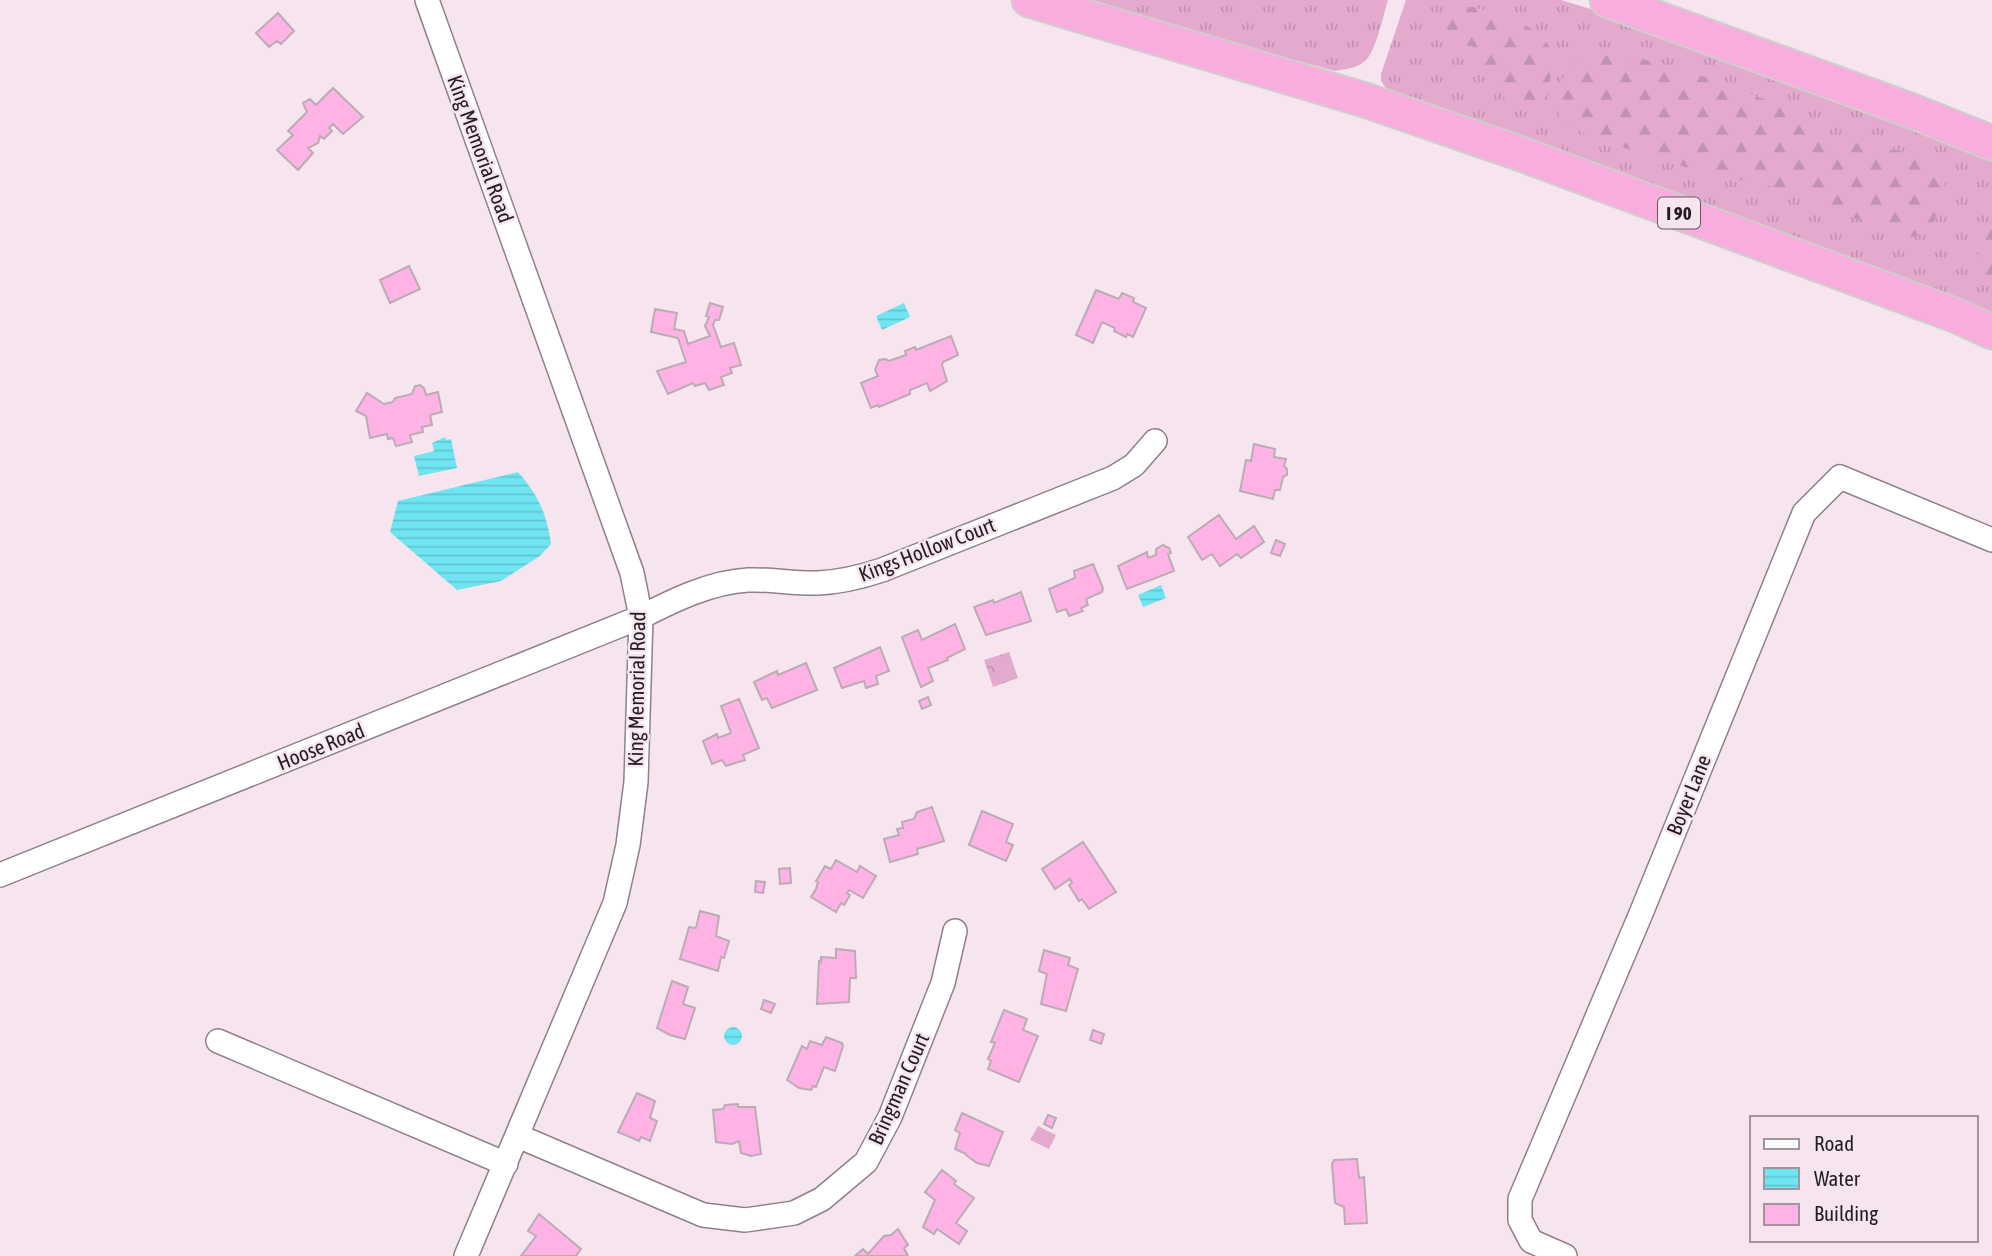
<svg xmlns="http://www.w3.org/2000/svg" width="1992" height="1256" font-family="'Asap Condensed',sans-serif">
<defs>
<pattern id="grass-tufts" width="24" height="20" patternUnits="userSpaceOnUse" patternTransform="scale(1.75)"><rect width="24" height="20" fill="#e3aace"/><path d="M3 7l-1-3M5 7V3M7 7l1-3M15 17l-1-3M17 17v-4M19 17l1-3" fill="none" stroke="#c292b1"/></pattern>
<pattern id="forest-firs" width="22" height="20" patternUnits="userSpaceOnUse" patternTransform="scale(1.75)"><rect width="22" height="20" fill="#e3aace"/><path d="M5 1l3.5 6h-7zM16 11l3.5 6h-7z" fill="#c292b1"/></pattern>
<pattern id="park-crowns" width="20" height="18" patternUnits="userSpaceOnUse" patternTransform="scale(1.75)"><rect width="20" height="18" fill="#e3aace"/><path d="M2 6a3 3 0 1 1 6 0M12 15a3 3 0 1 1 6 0" fill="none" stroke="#c292b1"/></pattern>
<pattern id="water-rules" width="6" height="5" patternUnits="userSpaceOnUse" patternTransform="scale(1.75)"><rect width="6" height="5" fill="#70e5f2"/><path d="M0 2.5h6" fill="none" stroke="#61c4cf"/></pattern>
</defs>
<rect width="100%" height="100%" fill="#f6e5ef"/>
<!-- grass -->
<path fill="url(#grass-tufts)" d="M1074,0H1388C1383,16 1377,47 1367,59C1359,68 1346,69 1335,71Z
M1406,0H1561L1607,14L1992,159V319L1390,94L1381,81V74Z"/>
<!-- forest -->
<path fill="url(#forest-firs)" d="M1467,6C1492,12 1542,23 1551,51C1553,57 1551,67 1551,73C1550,89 1546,101 1535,112C1498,112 1491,68 1472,46H1459L1444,42L1438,27L1445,12Z
M1584,54L1643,59L1722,82L1780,106L1823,134L1844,141L1922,155L1939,167L1945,186L1933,225L1918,236L1904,238L1860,221L1820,200L1771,186L1705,173L1593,138L1561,122C1549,94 1563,71 1584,54Z
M1992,225V279L1986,275L1977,262L1980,242Z"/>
<!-- park -->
<path fill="url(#park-crowns)" d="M1009,652L1018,678L993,687L984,660Z
M1038,1126L1056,1135L1049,1149L1030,1140Z"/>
<!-- water -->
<path fill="url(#water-rules)" d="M904,303L910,317L882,330L876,316Z
M445,437L446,440L451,439L457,468L419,476L414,456L434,451L432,443Z
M518,472C538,495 547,514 551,544L540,556L501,581L457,590L390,532L398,501Z
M1161,585L1166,598L1143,607L1138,595Z
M724 1036a9 9 0 1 1 18 0a9 9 0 1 1-18 0Z"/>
<!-- building -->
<path fill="#ffb3e4" stroke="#baabb4" stroke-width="2" d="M278,13L294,31L281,44L277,41L269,47L256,33Z
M333,88L363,117L343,134L333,124L329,128L332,131L324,139L320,136L318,143L308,148L313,153L298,170L277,150L293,135L288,131L307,112L303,103L310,99L316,105Z
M409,266L420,289L390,303L380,280Z
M1096,290L1119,299L1122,293L1134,298L1133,302L1146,308L1133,337L1127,334L1126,337L1114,331L1115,328L1102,322L1093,343L1076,335Z
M710,303L723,307L719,320H715L713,325L721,347L734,343L741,365L730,368L732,373L721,377L724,385L709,390L705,383L695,386L693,383L668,394L657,371L686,362L678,338L651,332L655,309L677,313L674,329L684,331L688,344L710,336L705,326L709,317L706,316Z
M951,336L958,355L943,362L942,365L947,381L930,391L927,383L910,390V394L879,407L878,405L871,408L861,383L878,376L875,370L879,360L885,359L889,361L906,355L905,351L915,347L916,350Z
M420,385L424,388L426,395L438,392L442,412L430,415L432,425L422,427L423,432L410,435L412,442L396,446L393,438L388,439L387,434L370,438L366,416L356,411L367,393L384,404L393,402L395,398L412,394L415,386Z
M1254,444L1275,449L1274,457L1286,459L1284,466L1287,469V475L1283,477L1280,490H1275L1273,499L1240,491L1246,460L1251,461Z
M1219,515L1236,539L1254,526L1264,542L1241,558L1237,554L1220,566L1212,554L1202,560L1188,537Z
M1276,540L1285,544L1280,556L1271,553Z
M1163,545L1169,548L1171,553L1168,554L1174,571L1127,589L1118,566L1147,552L1148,558L1156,555V549Z
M1093,564L1103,588L1102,592L1086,599L1088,605L1081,608L1083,611L1069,616L1066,609L1057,612L1049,589L1075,578L1074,571Z
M1021,592L1031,621L986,635L974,607L993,600L994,603Z
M955,624L965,649L947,658L948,660L928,668L933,681L921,687L902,637L918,630L922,640Z
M880,647L889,671L876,676L878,684L866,688L864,681L842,688L834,668Z
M806,663L817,690L772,708L767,698L762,700L754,682L777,671L778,675Z
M928,697L931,705L922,709L919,701Z
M739,699L759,748L743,755L745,760L726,766L722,760L712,764L703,741L717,734L718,738L731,733L721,706Z
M932,807L944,841L917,849L918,854L890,862L884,839L899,835L897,829L903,828L902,822L914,819L917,812Z
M982,811L1013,824L1006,842L1013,845L1006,861L969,845Z
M1083,842L1116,892L1089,909L1082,899L1079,901L1069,885L1072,883L1070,879L1055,889L1042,869Z
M836,860L857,872L860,866L876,876L863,898L849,890L847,893L850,895L844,905L841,903L836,912L811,897L816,889L818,882L816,881L825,866L831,869Z
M790,868L791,883L780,884L779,869Z
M756,881L765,882L763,893L755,892Z
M700,911L719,916L716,936L729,941L724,958L721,957L718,971L680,959L689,927L696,928Z
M836,949L855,951L856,978H850L849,1002L817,1004L819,961L821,962V957L836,958Z
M1044,950L1070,958L1068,965L1078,969L1066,1011L1041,1004L1047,974L1039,971Z
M672,981L688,987L683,1004L695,1008L685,1039L670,1035L657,1028Z
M764,1000L775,1004L771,1013L761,1009Z
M1004,1010L1027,1019L1023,1030L1038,1036L1019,1082L988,1069L991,1061L988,1059L995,1043L991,1042Z
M1093,1030L1104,1034L1101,1044L1090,1040Z
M826,1037L842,1043L843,1046L835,1071L824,1067L816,1087L813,1086L811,1090L799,1088L787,1080L802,1046L807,1049L810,1041L822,1045Z
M637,1093L655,1101L650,1118L657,1121L650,1141L641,1137L639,1141L618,1132Z
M738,1104V1107H755L761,1154L751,1156L741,1153L739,1141L732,1144L716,1142L713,1110L723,1109L725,1105Z
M962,1113L1003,1132L989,1166L977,1163L966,1155V1154L955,1149L960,1133L955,1130Z
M1048,1115L1056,1118L1052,1128L1044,1124Z
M1357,1159L1359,1178L1364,1177L1367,1223L1345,1224L1344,1207L1335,1203L1332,1164L1334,1160Z
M942,1170L956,1181L954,1184L974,1198L956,1223L967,1231L959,1244L937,1229L934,1234L923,1227L935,1200L925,1192Z
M539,1214L581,1249L576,1256H521L536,1236L528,1231Z
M898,1229L908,1245L904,1248L908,1256H855L863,1249L868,1254L884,1236L891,1235Z"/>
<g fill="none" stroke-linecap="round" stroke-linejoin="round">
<!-- minor casing -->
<g stroke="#8f8089" stroke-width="26">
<path id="minor" d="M427,0L632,573L641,617L636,782L628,845L615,903L466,1256
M0,875L641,617C674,600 711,582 748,580C771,579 795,584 818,583C841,582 861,577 882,570L1113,478L1134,465L1155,441
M218,1041L506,1164
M518,1136L703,1215L745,1220L794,1213L822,1199L866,1162L890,1117L943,983L955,931
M1565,1256L1531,1241L1520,1220V1199L1642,911L1804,513L1840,477L1992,540"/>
</g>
<!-- highway casing -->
<g stroke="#cfcdce" stroke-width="37">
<path id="highway" d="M1029,0L1365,100L1524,155L1957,316L1992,332
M1607,0L1912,111L1992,143"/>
</g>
<!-- minor -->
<use href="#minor" stroke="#fff" stroke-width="23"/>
<!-- highway -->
<use href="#highway" stroke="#f8addd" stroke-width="33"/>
</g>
<g text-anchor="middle" stroke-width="5" stroke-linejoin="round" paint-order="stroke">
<!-- shield labels -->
<rect fill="#f6e5ef" stroke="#62595f" stroke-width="2" x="1658" y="197.5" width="42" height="31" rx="5"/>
<g font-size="19" font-weight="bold" fill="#231d21">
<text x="1679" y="220">I 90</text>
</g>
<!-- street labels -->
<g font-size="21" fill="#231d21" stroke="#f6e5ef">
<text transform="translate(480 149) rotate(70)" y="7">King Memorial Road</text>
<text transform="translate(927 550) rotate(-21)" y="7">Kings Hollow Court</text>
<text transform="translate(637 689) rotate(-89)" y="7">King Memorial Road</text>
<text transform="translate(321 747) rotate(-22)" y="7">Hoose Road</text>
<text transform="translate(1689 795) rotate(-68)" y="7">Boyer Lane</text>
<text transform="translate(899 1089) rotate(-66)" y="7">Bringman Court</text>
</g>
</g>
<!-- legend -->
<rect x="1750" y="1116" width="228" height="126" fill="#f6e5ef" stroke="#a2959d" stroke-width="2"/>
<rect x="1764" y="1139" width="35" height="10" fill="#ffffff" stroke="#a2959d" stroke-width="2"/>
<text x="1814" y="1151" font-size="21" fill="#231d21">Road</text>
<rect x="1764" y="1168" width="35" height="21" fill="url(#water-rules)" stroke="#a2959d" stroke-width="2"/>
<text x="1814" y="1186" font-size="21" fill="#231d21">Water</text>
<rect x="1764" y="1204" width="35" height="21" fill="#ffb3e4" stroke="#a2959d" stroke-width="2"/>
<text x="1814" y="1221" font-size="21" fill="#231d21">Building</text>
</svg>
